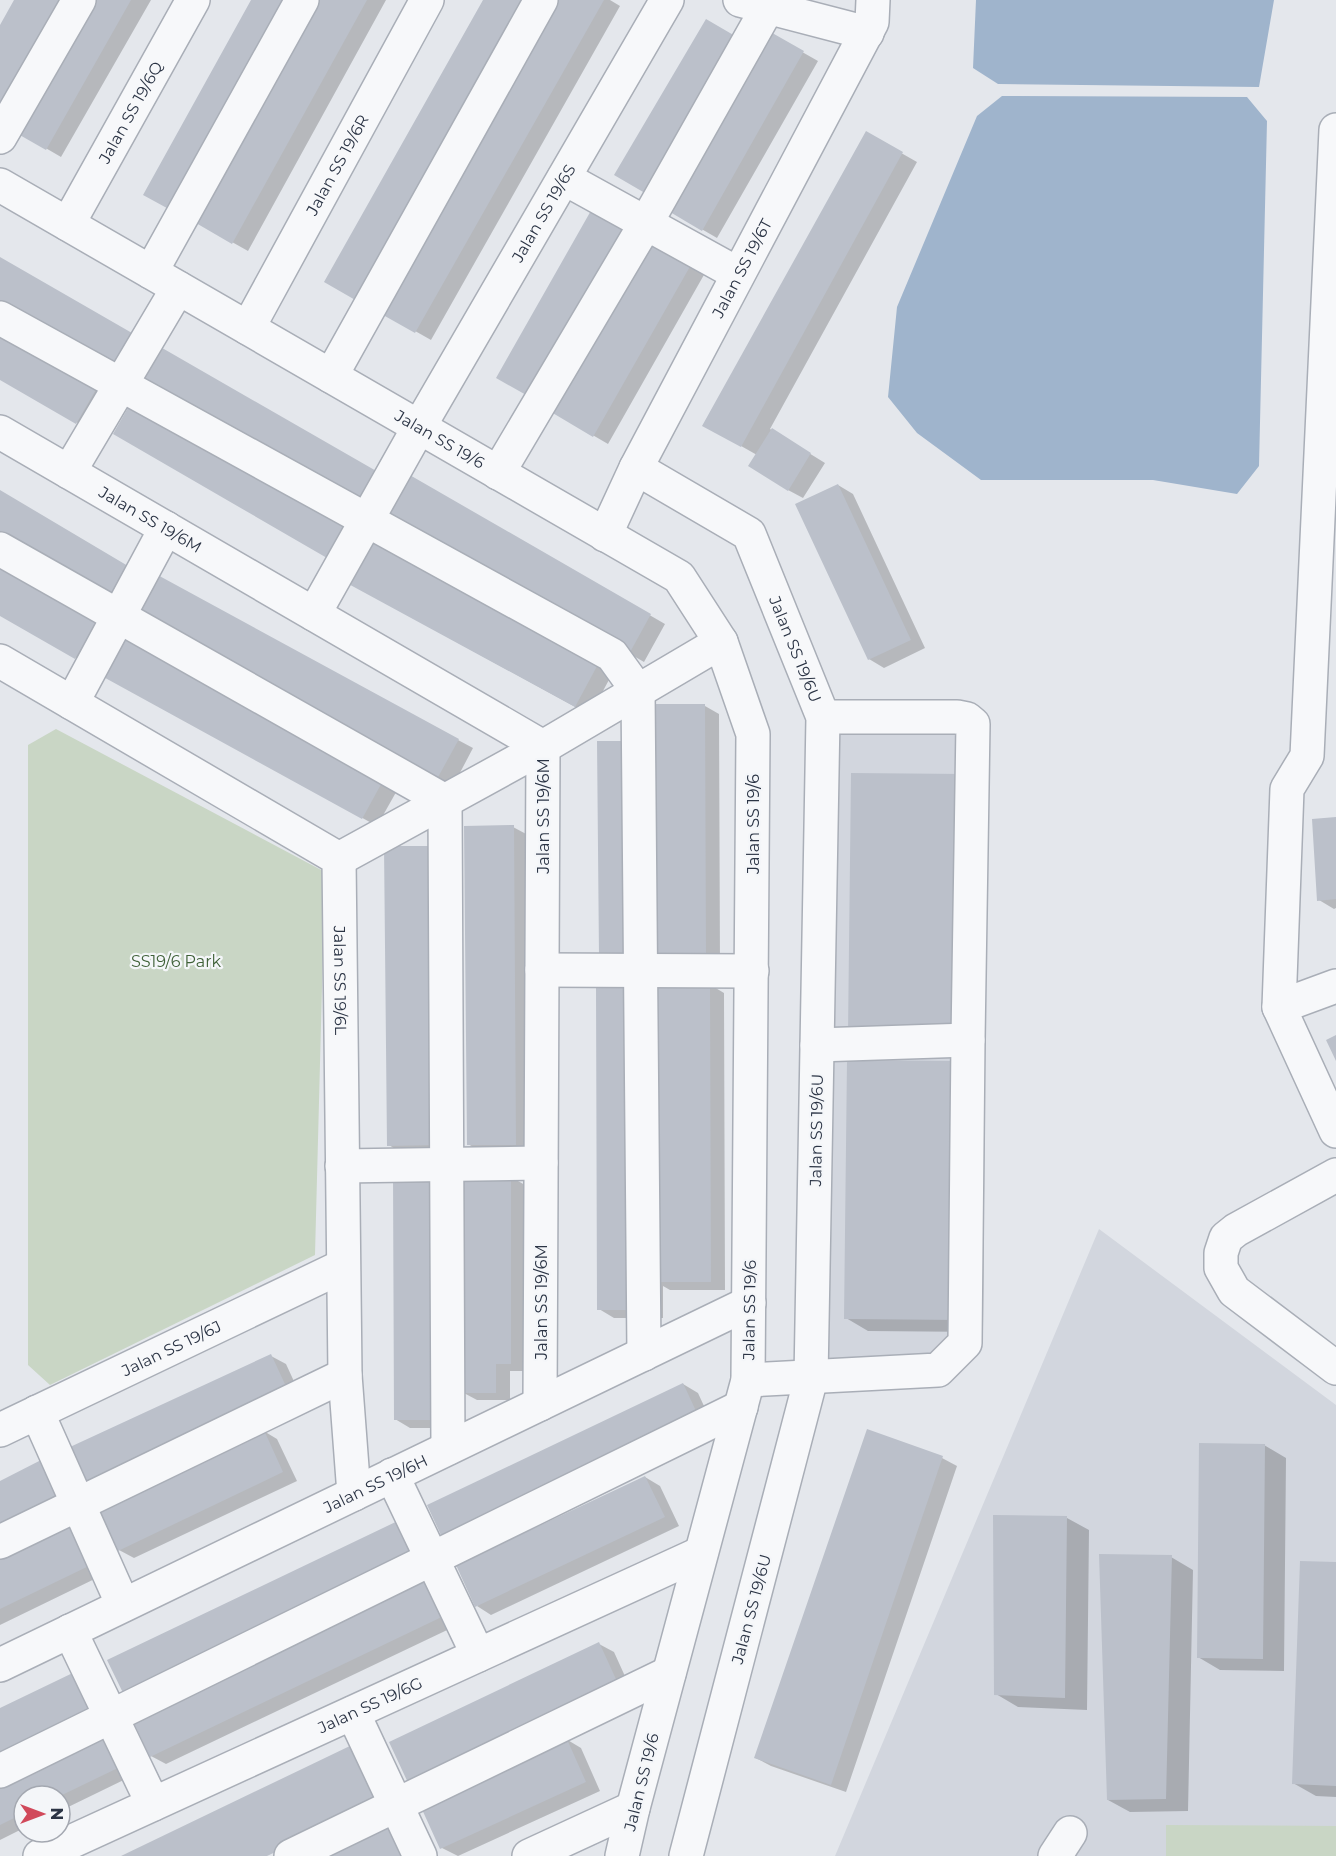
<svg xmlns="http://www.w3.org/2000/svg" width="1336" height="1856" font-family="Montserrat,sans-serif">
<rect width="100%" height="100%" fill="#e4e7ec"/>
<!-- built -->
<path fill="#d2d6de" d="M834,725L965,727L960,1333L932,1359L824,1367Z
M1099,1229L1336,1405V1856H835Z"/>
<!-- green -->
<path fill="#c9d6c5" d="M56,729L325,872L315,1255L50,1385L28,1365V745Z
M1166,1825L1336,1826V1856H1166Z"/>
<!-- water -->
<path fill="#9fb4cc" d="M976,0H1274L1259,87L998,84L973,68Z
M1002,96L1247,97L1267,121L1259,466L1237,494L1153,480H981L917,433L888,397L897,307L977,116Z"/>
<!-- shadow -->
<path fill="#0003" d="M16,0H151L61,157L13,129L0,28Z
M321,0H386L248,251L198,223Z
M553,0H610L620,6L431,340L378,310Z
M767,32L818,61L717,238L667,209Z
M866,133L917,162L770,429L825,463L803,498L788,490L757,455L704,425Z
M597,202L709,266L608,444L548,409Z
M0,332L112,396L92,431L0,378Z
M409,476L665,624L644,662L387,513Z
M838,485L853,494L925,648L884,668L869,659Z
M0,564L112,628L91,666L0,615Z
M360,589L617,665L590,715Z
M149,622L458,740L473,748L453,786Z
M115,682L399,787L377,826Z
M705,706L719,714L720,963L615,964L649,742L656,747Z
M1336,819V908L1334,909L1319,900Z
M513,827L528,835L531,1153H483L468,1144Z
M435,847L453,1153L403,1154L389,1145Z
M709,984L724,993L725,1290H670L663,1286V1318H614L599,1309Z
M963,1063L985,1076L983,1332L868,1331L846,1318Z
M394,1174L458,1428H410L395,1419Z
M511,1177L525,1185V1371H510V1400H477L462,1392Z
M271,1356L286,1364L304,1403L104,1495Z
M683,1384L698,1393L716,1432L447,1544Z
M262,1430L277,1439L297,1481L134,1558L119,1550Z
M1264,1445L1286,1458L1284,1671L1220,1670L1198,1657Z
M942,1458L957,1466L846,1792L771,1766L756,1758Z
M645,1477L660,1486L679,1526L491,1615L477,1606Z
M1067,1518L1089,1530L1087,1710L1018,1707L996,1694Z
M74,1523L109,1572L0,1625V1559Z
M1171,1557L1193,1570L1188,1811L1130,1812L1108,1800Z
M1336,1564V1797L1316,1796L1293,1783Z
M430,1573L464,1622L166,1764L151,1756Z
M599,1644L614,1652L634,1696L426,1794Z
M106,1731L136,1774L60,1811V1796H24V1828L0,1840V1782Z
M566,1739L581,1748L600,1791L458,1856L442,1848L422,1805Z"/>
<!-- building -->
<path fill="#bbc0ca" d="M14,0H65L0,113V25Z
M85,0H131L46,150L11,130Z
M251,0H294L176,213L143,195Z
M319,0H367L232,244L196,223Z
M483,0H526L357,301L324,282Z
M551,0H604L415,333L376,311Z
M706,19L742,40L650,196L614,175Z
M767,30L804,51L702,231L665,209Z
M866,131L903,152L741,447L702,426Z
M597,200L636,222L535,400L496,378Z
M649,229L696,256L593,437L546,409Z
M0,257L132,333L112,368L0,304Z
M0,330L98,386L76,424L0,380Z
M157,345L378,472L359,506L138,379Z
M133,399L347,522L327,558L113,434Z
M772,428L811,453L788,491L748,466Z
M408,474L651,614L629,654L385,514Z
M838,484L911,640L868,660L795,504Z
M0,490L128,566L104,607L0,546Z
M371,528L603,655L575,707L343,581Z
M0,563L98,619L75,659L0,616Z
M154,573L459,739L437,779L132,614Z
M121,632L385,777L362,819L98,674Z
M655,704H705L706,956H656Z
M597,741H649L651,956H599Z
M851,773L965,774L963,1036L848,1034Z
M1336,817V899L1317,901L1312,819Z
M514,825L516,1145H467L464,826Z
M384,846H436L438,1145L387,1146Z
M710,983L711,1282H654L652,984Z
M596,985H647L649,1310H597Z
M1336,1035V1061L1326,1040Z
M847,1060L963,1061L961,1320L844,1319Z
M393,1172H442L444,1420H394Z
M461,1175H511V1364H496V1393H460Z
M271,1354L290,1395L88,1488L70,1447Z
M683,1383L702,1424L446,1546L427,1505Z
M263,1428L283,1472L118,1551L97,1507Z
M867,1429L943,1456L831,1785L754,1758Z
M1199,1443L1265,1444L1263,1659L1197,1658Z
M45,1458L65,1499L0,1532V1481Z
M645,1476L665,1517L475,1607L456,1565Z
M993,1515L1067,1516L1065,1698L994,1695Z
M406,1517L424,1554L125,1697L107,1660Z
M74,1521L95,1563L0,1609V1558Z
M1099,1554L1172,1555L1166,1799L1107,1800Z
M1300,1561L1336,1562V1786L1292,1784Z
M430,1571L450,1613L150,1757L130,1715Z
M599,1642L620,1688L410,1787L389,1742Z
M81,1669L100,1711L0,1759V1708Z
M106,1730L122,1766L60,1796H24V1813L0,1825V1780Z
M566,1737L586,1782L440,1849L420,1805Z
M354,1744L381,1802L267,1856H121Z
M392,1819L409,1856H316Z"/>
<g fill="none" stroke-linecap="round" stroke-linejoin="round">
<!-- minor casing -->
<g stroke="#a9aeb7" stroke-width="36">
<g id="minor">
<path d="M740,0L867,33"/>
<path d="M1336,130L1307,756L1287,789L1279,1007L1336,1131"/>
<path d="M0,137L79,0"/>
<path d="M564,178L738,274"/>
<path id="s1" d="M0,185L679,577L721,642L753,734L748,1380L633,1808L622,1856"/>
<path id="s2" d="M68,224L193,0"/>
<path d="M151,272L302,0"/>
<path d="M0,318L612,655L638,691L644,1354"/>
<path id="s3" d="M248,328L427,0"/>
<path d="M331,376L541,0"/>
<path id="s4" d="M0,432L543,747L540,1404"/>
<path id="s5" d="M636,468L749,534L823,717L811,1378L686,1856"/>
<path d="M69,472L178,288"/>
<path d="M498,473L646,223L768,7V0"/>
<path id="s6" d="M605,535L636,468L872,22L873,0"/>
<path d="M0,549L445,801L448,1448"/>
<path id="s7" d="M314,614L419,427L667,0"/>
<path id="s8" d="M0,661L339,859L345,1375L354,1494"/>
<path d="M72,703L166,528"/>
<path d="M339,859L543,747L721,642"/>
<path d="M542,970L752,971"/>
<path d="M1279,1007L1336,986"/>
<path d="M817,1045L968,1040"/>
<path d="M342,1166L541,1163"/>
<path d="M1336,1175L1236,1230L1226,1238L1221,1253V1268L1234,1291L1336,1368"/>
<path d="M748,1380L938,1370L965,1343L968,1040L973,724L967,719L957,717H823"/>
<path d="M37,1412L123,1605"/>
<path id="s9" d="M0,1430L343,1266"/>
<path d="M392,1475L478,1655"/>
<path d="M0,1542L345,1375"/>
<path d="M70,1631L153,1804"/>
<path id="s10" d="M0,1665L749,1303"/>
<path d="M353,1713L420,1856"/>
<path d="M0,1771L741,1407"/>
<path id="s11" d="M40,1856L701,1553"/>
<path d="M291,1856L669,1673"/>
<path d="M529,1856L633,1808"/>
<path d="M1055,1856L1070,1833"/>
</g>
</g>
<!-- minor -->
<use href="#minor" stroke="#f7f8fa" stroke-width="33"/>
</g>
<g text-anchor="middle" stroke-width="4.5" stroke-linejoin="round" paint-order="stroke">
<!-- street labels -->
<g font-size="16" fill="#2b3445" stroke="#f4f6f9">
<text dy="6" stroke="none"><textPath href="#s2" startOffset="128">Jalan SS 19/6Q</textPath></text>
<text dy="6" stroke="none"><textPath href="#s3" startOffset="186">Jalan SS 19/6R</textPath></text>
<text dy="6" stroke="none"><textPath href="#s7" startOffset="462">Jalan SS 19/6S</textPath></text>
<text dy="6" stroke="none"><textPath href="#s6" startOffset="300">Jalan SS 19/6T</textPath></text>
<text dy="6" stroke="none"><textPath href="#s1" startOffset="508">Jalan SS 19/6</textPath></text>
<text dy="6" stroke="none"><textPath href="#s4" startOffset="174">Jalan SS 19/6M</textPath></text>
<text dy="6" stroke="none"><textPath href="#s5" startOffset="255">Jalan SS 19/6U</textPath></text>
<text transform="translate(543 816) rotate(-90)" y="6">Jalan SS 19/6M</text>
<text transform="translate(753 824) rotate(-90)" y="6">Jalan SS 19/6</text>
<text dy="6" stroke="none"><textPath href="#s8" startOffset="514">Jalan SS 19/6L</textPath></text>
<text transform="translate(816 1130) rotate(-89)" y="6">Jalan SS 19/6U</text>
<text transform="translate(541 1302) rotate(-90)" y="6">Jalan SS 19/6M</text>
<text transform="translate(749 1310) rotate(-89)" y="6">Jalan SS 19/6</text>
<text dy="6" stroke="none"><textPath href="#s9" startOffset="190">Jalan SS 19/6J</textPath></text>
<text dy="6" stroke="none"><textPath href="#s10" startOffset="417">Jalan SS 19/6H</textPath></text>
<text transform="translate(751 1609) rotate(-75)" y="6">Jalan SS 19/6U</text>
<text dy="6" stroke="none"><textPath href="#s11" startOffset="363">Jalan SS 19/6G</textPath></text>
<text transform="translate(641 1782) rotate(-76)" y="6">Jalan SS 19/6</text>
</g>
<!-- park labels -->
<g font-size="16" fill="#3f6138" stroke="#f4f6f9">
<text x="176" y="967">SS19/6 Park</text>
</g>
</g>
<!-- north arrow -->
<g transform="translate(42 1814) rotate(90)"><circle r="28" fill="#f4f6f9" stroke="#a4a8b1" stroke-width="1.5"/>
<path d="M0-4.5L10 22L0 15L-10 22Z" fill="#d1495b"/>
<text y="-9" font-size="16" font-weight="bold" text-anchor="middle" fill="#2b3445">N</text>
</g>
</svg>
